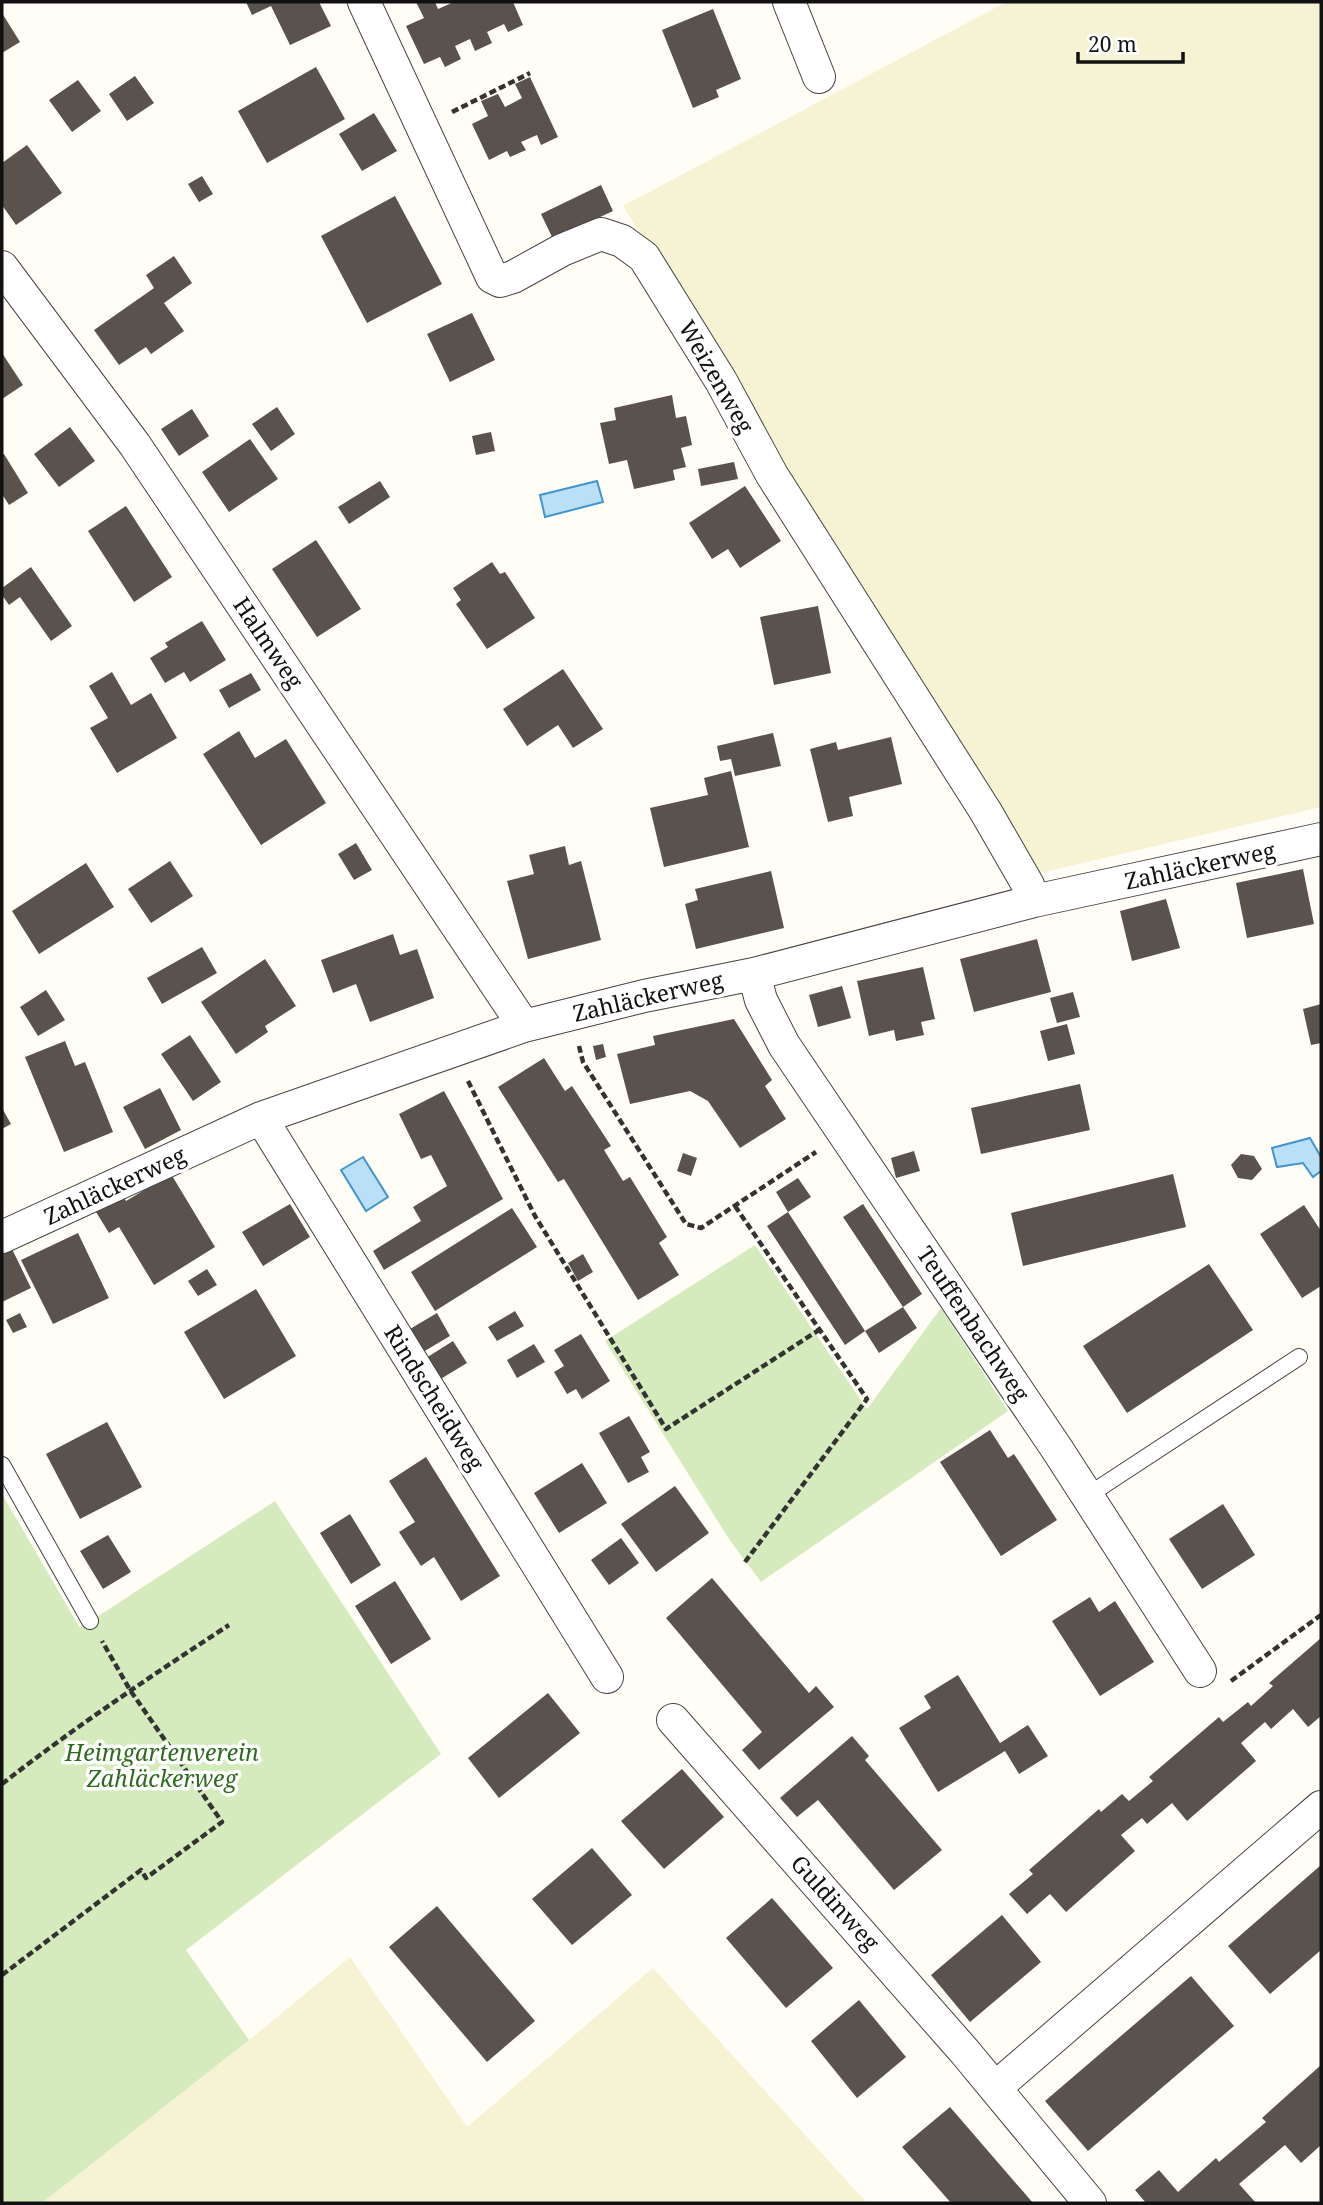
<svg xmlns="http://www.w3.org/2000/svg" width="1323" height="2205" font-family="'Noto Serif',serif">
<rect width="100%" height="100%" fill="#fffdf5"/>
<!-- farmland -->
<path fill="#f6f3d4" d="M1006,2H1321V807L1032,875L623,206Z
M350,1957L467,2127L653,1968L867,2203H42L249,2040Z"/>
<!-- green -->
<path fill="#d5ebbd" d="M755,1245L867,1409L941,1308L1008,1411L761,1582L729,1539L605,1341Z
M2,1494L80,1628L275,1501L441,1754L186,1950L249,2040L42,2203H2Z"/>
<!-- water -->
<path fill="#b9e0f7" stroke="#3f96cf" stroke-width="2" d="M597,481L603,502L545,517L540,495Z
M1310,1138L1321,1157V1171L1313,1177L1303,1163L1277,1167L1272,1148Z
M363,1157L388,1197L366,1211L341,1170Z"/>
<!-- building -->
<path fill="#5a524d" d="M246,2H319L331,26L290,45L271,6L252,15Z
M416,2H435L438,9L454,2H513L523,25L508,32L504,24L487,32L492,43L475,51L470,39L455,46L461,59L445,67L440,57L424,64L406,26L424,18Z
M713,9L741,79L716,90L719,97L693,108L662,30Z
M2,13L20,42L2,53Z
M316,67L345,119L267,163L238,111Z
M135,76L154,103L127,121L109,94Z
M530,77L558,137L541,145L537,135L521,142L526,150L510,157L507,151L489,160L472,124L488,116L481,101L498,94L505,107L522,98L515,84Z
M78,80L101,111L72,132L49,100Z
M374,113L397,151L362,171L339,134Z
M27,145L62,193L16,225L2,205V163Z
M202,176L213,194L199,202L188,184Z
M601,185L613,211L553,239L541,214Z
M395,196L442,284L367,323L321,236Z
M174,256L192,283L164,303L184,331L151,354L146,347L119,365L94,330L154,288L146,275Z
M472,313L495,360L450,382L427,334Z
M2,353L23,385L2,399Z
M672,395L676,418L686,416L692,445L681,448L686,467L673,470L675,480L634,489L627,460L609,464L600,423L616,420L614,408Z
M277,407L295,434L271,451L252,424Z
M192,409L209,436L179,456L161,429Z
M70,427L95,461L59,487L34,454Z
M491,432L495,451L476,455L472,436Z
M250,439L278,479L229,512L202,472Z
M4,454L28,493L9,505L2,494V455Z
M734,462L738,479L701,486L698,469Z
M380,481L390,497L349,524L338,507Z
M745,486L781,541L740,568L728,549L712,559L689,523Z
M126,506L172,577L134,602L88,531Z
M316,540L361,609L317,637L272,569Z
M492,562L500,574L505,572L535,618L487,649L456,604L461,600L453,588Z
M31,567L72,626L51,641L20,597L9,605L2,595V588Z
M818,606L831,673L774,685L760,617Z
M202,621L226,660L190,682L184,672L165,683L150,658L168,647L165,643Z
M563,669L603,729L573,748L558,725L527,746L503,709Z
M112,672L131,705L151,693L177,738L117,773L90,728L108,718L89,686Z
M251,673L261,690L229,708L219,690Z
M239,731L255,758L286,739L326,803L261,845L203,754Z
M773,733L781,766L735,776L731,759L720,761L717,746Z
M891,737L902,784L849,797L853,816L828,822L810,749L836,742L838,750Z
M731,771L749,847L664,867L650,808L708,795L704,778Z
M356,843L372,870L354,880L338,854Z
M565,846L569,865L581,861L601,940L528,959L507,881L534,874L529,855Z
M170,861L193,896L151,923L128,889Z
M86,863L114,907L39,954L12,911Z
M1303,869L1314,924L1247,938L1236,883Z
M771,871L784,928L696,949L685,904L698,900L695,889Z
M1166,899L1180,948L1132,961L1120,911Z
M393,934L400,955L417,949L434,998L370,1022L356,984L333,993L321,960Z
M1037,939L1051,992L974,1012L960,959Z
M202,947L217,973L162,1004L147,978Z
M265,959L296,1006L265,1026L268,1032L236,1054L201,1002Z
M923,967L935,1019L921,1022L924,1035L896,1041L894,1030L869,1036L857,981Z
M842,986L851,1018L818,1027L809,995Z
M46,990L65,1020L38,1036L20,1007Z
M1073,992L1080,1017L1057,1023L1050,998Z
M1321,1004V1043L1311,1045L1303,1009Z
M734,1019L772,1080L765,1086L786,1119L740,1148L708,1101L690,1091L630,1104L617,1054L655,1045L653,1036Z
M1067,1024L1075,1054L1048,1061L1040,1031Z
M190,1035L221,1082L193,1101L161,1054Z
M65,1041L75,1066L85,1062L113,1132L64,1152L25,1057Z
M603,1044L606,1057L596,1060L593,1046Z
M544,1058L565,1091L572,1086L611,1146L604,1150L623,1181L630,1177L667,1237L659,1243L679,1275L638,1300L564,1179L558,1182L498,1087Z
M1080,1084L1090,1130L981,1154L971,1108Z
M160,1088L181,1130L145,1149L123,1107Z
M444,1091L503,1199L384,1270L373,1251L421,1221L413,1207L447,1186L431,1155L421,1159L399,1114Z
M2,1108L11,1124L2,1129Z
M914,1151L920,1171L896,1178L891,1158Z
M683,1153L697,1158L691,1176L677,1171Z
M1241,1154L1254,1156L1262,1169L1252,1180L1238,1178L1231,1165Z
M171,1174L215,1247L154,1285L119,1227L109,1233L96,1212L123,1196L126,1201Z
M1173,1174L1186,1227L1023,1266L1011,1213Z
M798,1178L811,1197L788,1212L776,1192Z
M290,1204L310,1237L263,1266L242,1232Z
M863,1204L922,1294L903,1307L843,1217Z
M1304,1205L1321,1231V1286L1302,1298L1260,1234Z
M512,1208L537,1247L435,1311L411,1272Z
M788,1212L865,1331L845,1345L767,1226Z
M78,1233L109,1298L53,1324L21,1260Z
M12,1249L31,1288L2,1302V1254Z
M583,1254L593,1272L578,1281L568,1263Z
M1209,1264L1253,1330L1127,1413L1083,1346Z
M207,1269L217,1285L198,1296L188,1281Z
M256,1289L296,1356L224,1399L184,1332Z
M903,1307L917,1328L879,1353L865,1331Z
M515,1311L524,1326L497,1341L488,1327Z
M20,1313L27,1327L13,1333L6,1320Z
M437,1313L450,1336L423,1352L410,1329Z
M581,1334L610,1381L582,1399L576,1389L567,1394L554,1372L564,1366L554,1350Z
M453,1341L467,1363L439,1380L426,1358Z
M534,1344L545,1362L517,1378L507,1360Z
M629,1416L650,1452L641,1457L649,1472L628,1483L599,1433Z
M107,1422L142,1487L80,1519L46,1454Z
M990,1430L1008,1458L1014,1454L1057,1520L1001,1556L940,1462Z
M426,1457L500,1576L461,1601L434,1557L421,1566L399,1532L415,1522L389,1481Z
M582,1463L607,1503L559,1533L534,1493Z
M675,1486L709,1533L656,1572L621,1524Z
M1223,1504L1255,1555L1202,1589L1169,1539Z
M350,1514L381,1565L351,1584L320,1533Z
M108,1535L131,1572L103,1589L80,1551Z
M621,1538L639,1563L609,1585L591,1560Z
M712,1578L809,1693L816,1686L834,1707L759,1770L742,1750L762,1732L666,1618Z
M395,1581L431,1639L391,1664L355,1606Z
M1090,1597L1099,1612L1115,1601L1154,1662L1100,1696L1052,1621Z
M1321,1638V1716L1308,1727L1293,1709L1271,1729L1265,1722L1241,1743L1256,1761L1187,1821L1172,1803L1147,1824L1142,1818L1121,1835L1135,1851L1066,1912L1050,1894L1027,1914L1009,1894L1033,1874L1029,1870L1099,1809L1101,1812L1122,1794L1129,1801L1153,1781L1149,1777L1219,1717L1223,1722L1248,1702L1251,1706L1273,1686L1269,1683Z
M958,1675L1000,1743L1028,1725L1048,1756L1019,1774L1005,1751L938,1792L899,1728L931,1708L924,1696Z
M548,1693L580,1733L499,1798L468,1758Z
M852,1736L869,1756L865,1760L942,1850L894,1890L818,1800L797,1817L780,1798Z
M682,1769L724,1817L664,1869L621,1821Z
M592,1848L632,1895L572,1945L532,1899Z
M1321,1865V1950L1270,1994L1228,1946Z
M772,1898L833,1968L786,2008L726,1938Z
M437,1906L535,2021L487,2062L389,1947Z
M1002,1915L1041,1962L970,2022L931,1975Z
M1191,1976L1234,2026L1088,2151L1045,2101Z
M859,2000L906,2057L857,2098L811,2041Z
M1321,2065V2145L1301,2163L1285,2145L1239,2184L1256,2203H1146L1135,2190L1159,2170L1178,2192L1216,2158L1219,2162L1266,2122L1262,2118Z
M950,2107L1033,2203H951L902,2147Z"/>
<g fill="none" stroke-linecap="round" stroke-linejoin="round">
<!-- lane casing -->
<g stroke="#444" stroke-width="18">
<path id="lane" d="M2,1465L90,1621
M1087,1496L1299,1357"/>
</g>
<!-- street casing -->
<g stroke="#444" stroke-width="34">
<path id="street" d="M364,2L492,277L500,281L513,277L562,250L601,234L622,241L644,257L721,381L772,475L986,812L1028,885L1034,901
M789,2L819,77
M2,267L135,445L524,1026
M754,974L761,1000L784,1045L1057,1449L1200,1671
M261,1118L607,1677
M2,1237L261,1118L524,1026L644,996L754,974L1034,901L1321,839
M673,1720L965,2052L1090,2203
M995,2088L1321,1807"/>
</g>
<!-- path -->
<path stroke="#333" stroke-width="4.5" stroke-dasharray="7 3.5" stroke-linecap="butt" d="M452,112L530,73
M579,1046L583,1062L686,1224L701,1228L816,1152
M468,1081L535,1216L666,1429L819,1330
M735,1206L867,1399L745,1562
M1231,1681L1321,1615
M2,1784C75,1727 151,1676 229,1625
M2,1975L141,1870L146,1878L222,1822L130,1690L102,1641"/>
<!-- lane -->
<use href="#lane" stroke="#fff" stroke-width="16"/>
<!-- street -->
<use href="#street" stroke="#fff" stroke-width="32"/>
</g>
<g text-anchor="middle" stroke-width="7" stroke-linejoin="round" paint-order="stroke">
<!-- street labels -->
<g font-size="23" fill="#111" stroke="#fff">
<text transform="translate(716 377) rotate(60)" y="8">Weizenweg</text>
<text transform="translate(268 643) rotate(56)" y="8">Halmweg</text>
<text transform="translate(1200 866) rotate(-12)" y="8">Zahläckerweg</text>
<text transform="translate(648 997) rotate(-13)" y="8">Zahläckerweg</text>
<text transform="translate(115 1186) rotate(-25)" y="8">Zahläckerweg</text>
<text transform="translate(973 1324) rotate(56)" y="8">Teuffenbachweg</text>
<text transform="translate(434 1398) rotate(58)" y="8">Rindscheidweg</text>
<text transform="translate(835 1903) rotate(48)" y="8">Guldinweg</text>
</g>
<!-- park labels -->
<g font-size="23" font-style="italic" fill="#2f6b1f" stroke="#fff">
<text x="162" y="1761">Heimgartenverein<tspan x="162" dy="26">Zahläckerweg</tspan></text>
</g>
</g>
<!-- border -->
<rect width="1323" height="2205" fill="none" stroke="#111111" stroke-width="7"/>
<!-- scale -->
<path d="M1078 52v10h105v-10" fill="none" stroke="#111111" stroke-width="3.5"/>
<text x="1088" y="52" font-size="21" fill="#111111" stroke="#ffffff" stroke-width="5" paint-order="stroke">20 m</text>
</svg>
